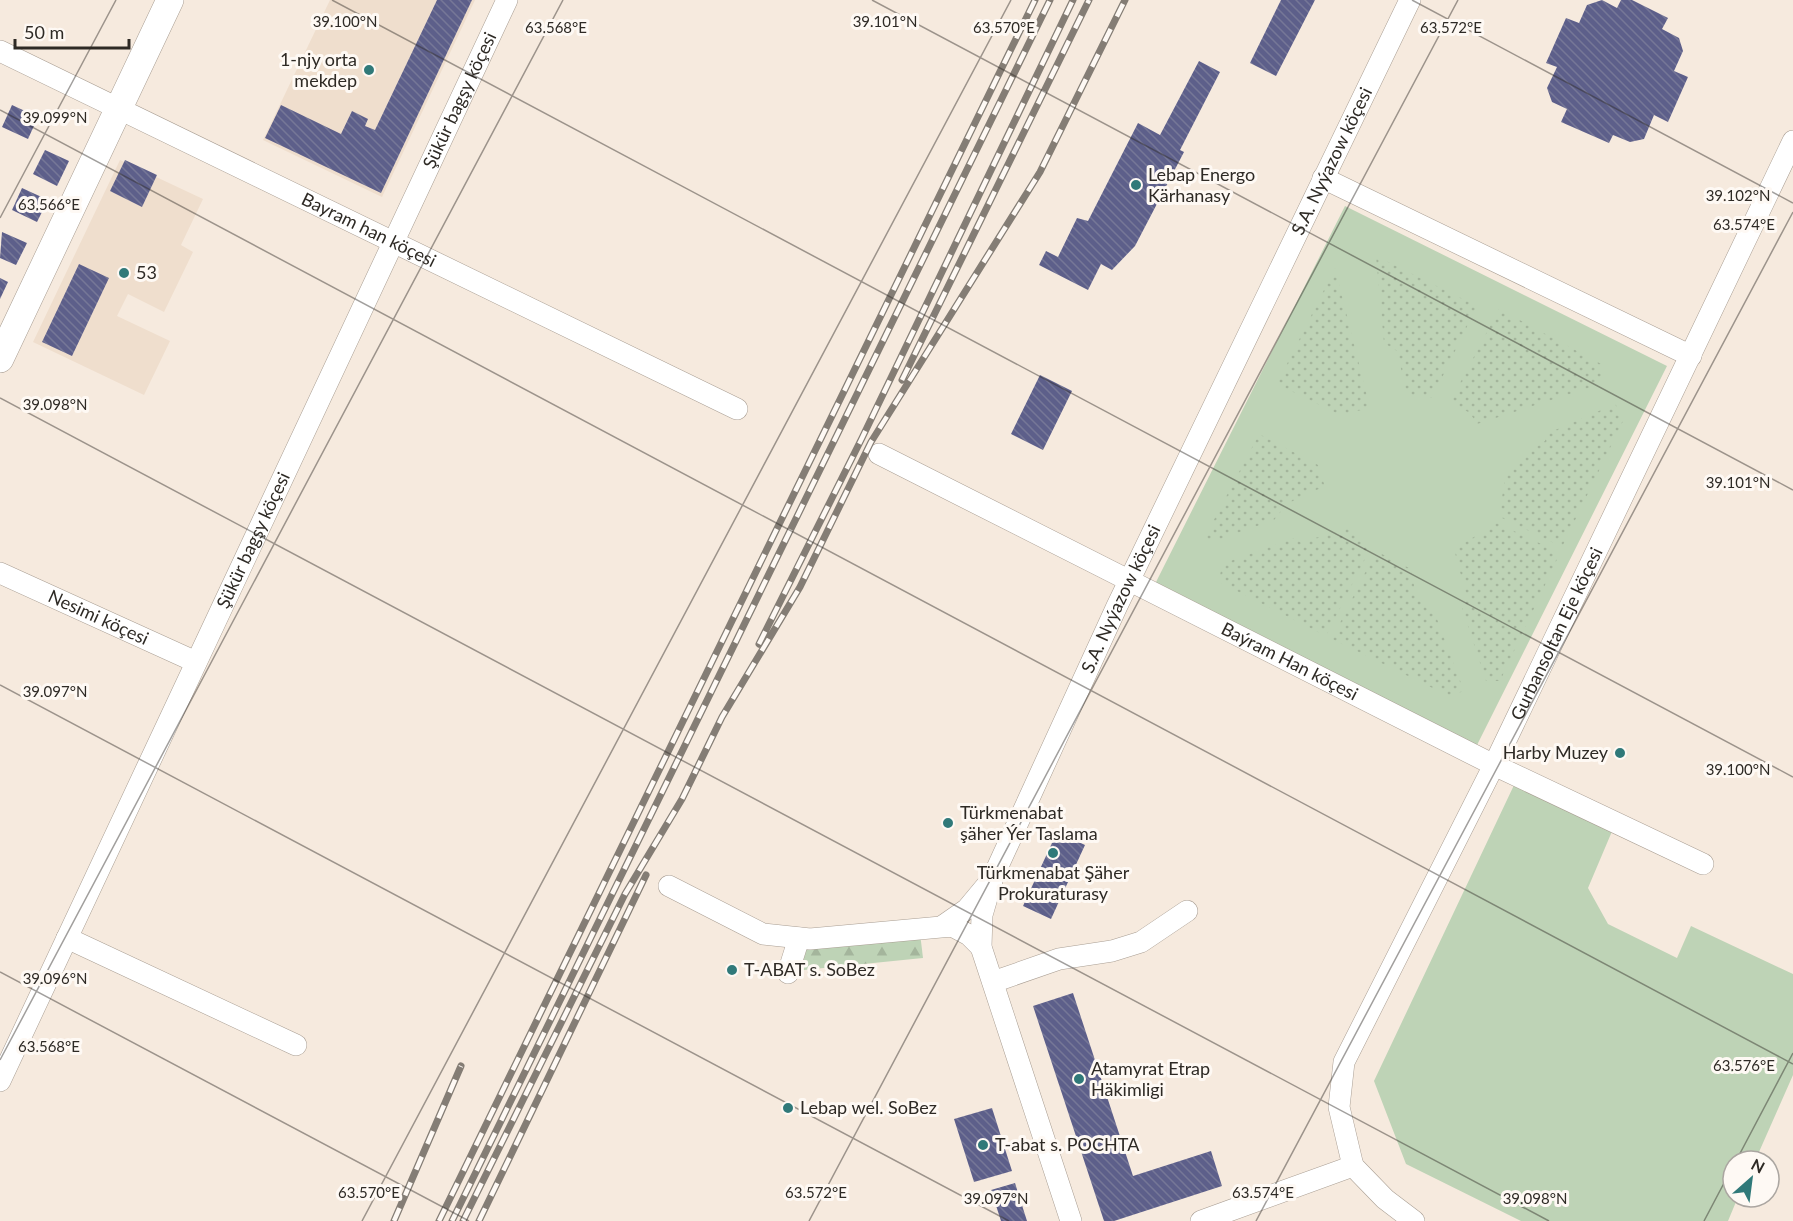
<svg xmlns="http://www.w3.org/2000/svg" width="1793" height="1221" font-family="Lato,sans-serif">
<defs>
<pattern id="forest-firs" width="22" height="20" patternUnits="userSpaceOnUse" patternTransform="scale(1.5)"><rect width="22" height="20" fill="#bed3b6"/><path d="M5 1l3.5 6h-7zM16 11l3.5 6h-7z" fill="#a4b59c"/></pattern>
<pattern id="garden-dots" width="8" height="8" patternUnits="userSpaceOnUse" patternTransform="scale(1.5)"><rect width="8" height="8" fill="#bed3b6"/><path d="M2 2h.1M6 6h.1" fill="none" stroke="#a4b59c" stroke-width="1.8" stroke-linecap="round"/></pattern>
<pattern id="building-back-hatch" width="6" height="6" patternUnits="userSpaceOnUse" patternTransform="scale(1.5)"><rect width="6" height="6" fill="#5d5f8a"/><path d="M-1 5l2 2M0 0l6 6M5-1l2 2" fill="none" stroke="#767797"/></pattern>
</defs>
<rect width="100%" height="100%" fill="#f6eade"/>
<!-- built -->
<path fill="#efdecd" d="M330,0H475L382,197L263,140Z
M120,160L203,199L181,245L193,252L164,312L128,294L117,316L170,341L144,395L33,342Z"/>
<!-- green -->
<path fill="#bed3b6" d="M1345,206L1667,366L1476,747L1154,586Z
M1515,783L1613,829L1588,888L1608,924L1677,958L1691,926L1793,974V1075L1755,1161H1733V1197H1738L1728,1221H1521L1406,1164L1374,1081Z"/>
<!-- forest -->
<path fill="url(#forest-firs)" d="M920,933L923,958L794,971L801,945Z"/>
<!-- garden -->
<path fill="url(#garden-dots)" d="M1376,256L1477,306L1432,398L1407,395L1397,351L1384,343Z
M1335,268L1370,408L1340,415L1277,384Z
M1499,309L1603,365L1601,384L1477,424L1470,413L1450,402Z
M1615,404L1625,417L1562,547L1500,517C1506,466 1502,470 1545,441L1546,434Z
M1259,434L1318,465L1325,487L1310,492L1287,504L1274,520L1209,543L1205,537Z
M1497,523L1560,553L1500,681H1486L1462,608L1466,594L1454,549Z
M1348,525L1369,551L1326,636L1219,582L1222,564L1294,538L1303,544C1317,534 1334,537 1348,525Z
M1376,551L1411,569L1416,596L1429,611H1434L1464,691L1449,696L1332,639Z"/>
<!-- building -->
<path fill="url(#building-back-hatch)" d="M437,0H472L381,193L265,138L281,105L341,134L352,111L368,119L365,126L375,130Z
M1281,0H1315L1276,76L1250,63Z
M1602,0L1617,8L1621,0H1632L1668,18L1662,29L1679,38L1683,51L1674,71L1688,77L1668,122L1654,115L1644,139L1630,142L1613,135L1609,143L1561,122L1567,109L1552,102L1547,88L1557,67L1546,63L1566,18L1579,23L1587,5Z
M1199,61L1220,72L1180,150L1184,152L1135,246L1112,270L1101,264L1088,290L1039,265L1046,251L1058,257L1077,218L1088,221L1138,123L1160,135Z
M12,105L38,117L28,139L2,127Z
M45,150L69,161L57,186L33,174Z
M125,160L157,175L142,207L110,191Z
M22,188L48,200L37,222L12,210Z
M2,232L27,243L16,265L0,258Z
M79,264L109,278L72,356L42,342Z
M0,278L8,282L0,299Z
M1040,375L1072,391L1043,450L1011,434Z
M1057,832L1085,845L1051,919L1023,906Z
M1073,993L1133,1176L1211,1151L1222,1186L1114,1221H1104L1033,1006Z
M992,1108L1012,1171L974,1182L954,1119Z
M1015,1183L1027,1221H1001L991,1190Z"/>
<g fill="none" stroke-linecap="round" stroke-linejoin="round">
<!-- minor casing -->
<g stroke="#a99e93" stroke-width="22">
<g id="minor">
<path id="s1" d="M0,51L737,409"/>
<path d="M1323,178L1691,356"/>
<path id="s2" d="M879,454L1494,765L1703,864"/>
<path id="s3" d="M0,573L196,662"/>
<path d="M669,886L763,934L810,939L952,926L969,935L981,947"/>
<path d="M944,925L967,909L987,885"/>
<path d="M67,938L296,1045"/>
<path d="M788,973L799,938"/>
<path d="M993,982L1059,959L1112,951L1141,942L1187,911"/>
<path id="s4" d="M0,1081L507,0"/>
<path id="s5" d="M1353,1166L1339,1107L1344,1062L1494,765L1793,141"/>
<path d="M1353,1166L1385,1199L1414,1221"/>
<path id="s6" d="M1071,1221L981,947L982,915L993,877L1117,606L1410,0"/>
<path d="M1201,1221L1353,1166"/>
</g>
</g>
<!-- major casing -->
<g stroke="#a99e93" stroke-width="28">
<path id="major" d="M0,359L170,0"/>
</g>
<!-- minor -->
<use href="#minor" stroke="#fff" stroke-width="21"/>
<!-- major -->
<use href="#major" stroke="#fff" stroke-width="27"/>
<!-- rail casing -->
<g stroke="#847d75" stroke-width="7">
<path id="rail" d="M902,380L1089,0
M759,644L862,438L1073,0
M394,1221L461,1066
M439,1221L1035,0
M452,1221L1050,0
M463,1221L625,894L682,799L722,717L800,587L871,442L1040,172L1125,0
M479,1221L646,875"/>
</g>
<!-- rail -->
<use href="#rail" stroke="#fef9f4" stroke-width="4.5" stroke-dasharray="14" stroke-linecap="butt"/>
</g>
<!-- ticks -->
<path fill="none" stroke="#2e2a25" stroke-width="1.5" stroke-opacity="0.45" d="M332,0L1793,777M872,0L1793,490M1412,0L1793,203M0,110L1793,1064M0,218L116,0M0,398L1549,1221M0,685L1009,1221M0,972L469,1221M0,1060L563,0M1736,1161L1793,1053M362,1221L1011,0M809,1221L1458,0M1256,1221L1793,212M1704,1221L1733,1166"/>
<!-- markers -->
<g fill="#307979" stroke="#fef9f4" stroke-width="2">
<circle cx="369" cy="70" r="6"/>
<circle cx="1136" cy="185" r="6"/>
<circle cx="124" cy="273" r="6"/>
<circle cx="1620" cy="753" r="6"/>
<circle cx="948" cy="823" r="6"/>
<circle cx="1053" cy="853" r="6"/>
<circle cx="732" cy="970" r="6"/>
<circle cx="1079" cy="1079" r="6"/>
<circle cx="788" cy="1108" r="6"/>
<circle cx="983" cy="1145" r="6"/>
</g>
<g text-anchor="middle" stroke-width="6" stroke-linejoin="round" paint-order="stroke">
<!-- poi labels -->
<g font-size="18" fill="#2e2a25" stroke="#fef9f4" text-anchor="start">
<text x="357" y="66" text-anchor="end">1-njy orta<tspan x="357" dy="21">mekdep</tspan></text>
<text x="1148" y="181">Lebap Energo<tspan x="1148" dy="21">Kärhanasy</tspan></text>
<text x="136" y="279">53</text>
<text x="1608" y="759" text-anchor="end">Harby Muzey</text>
<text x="960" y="819">Türkmenabat<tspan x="960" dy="21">şäher Ýer Taslama</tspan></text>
<text x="1053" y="879" text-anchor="middle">Türkmenabat Şäher<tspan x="1053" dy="21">Prokuraturasy</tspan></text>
<text x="744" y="976">T-ABAT s. SoBez</text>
<text x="1091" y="1075">Atamyrat Etrap<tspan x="1091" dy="21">Häkimligi</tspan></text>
<text x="800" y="1114">Lebap wel. SoBez</text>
<text x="995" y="1151">T-abat s. POCHTA</text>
</g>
<!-- street labels -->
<g font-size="18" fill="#2e2a25" stroke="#fef9f4">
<text dy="6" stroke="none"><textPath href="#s4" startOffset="1083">Şükür bagşy köçesi</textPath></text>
<text dy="6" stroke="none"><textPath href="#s6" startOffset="1152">S.A. Nyýazow köçesi</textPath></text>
<text dy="6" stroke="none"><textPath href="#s1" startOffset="410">Bayram han köçesi</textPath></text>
<text dy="6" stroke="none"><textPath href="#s4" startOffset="597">Şükür bagşy köçesi</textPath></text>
<text dy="6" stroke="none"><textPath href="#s6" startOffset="666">S.A. Nyýazow köçesi</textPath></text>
<text dy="6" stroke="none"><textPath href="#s3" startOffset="108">Nesimi köçesi</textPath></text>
<text dy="6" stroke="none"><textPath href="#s5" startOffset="584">Gurbansoltan Eje köçesi</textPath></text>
<text dy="6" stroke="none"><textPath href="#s2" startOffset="460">Baýram Han köçesi</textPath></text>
</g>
</g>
<g font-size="15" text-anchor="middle" fill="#2e2a25" stroke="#fef9f4" stroke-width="6" stroke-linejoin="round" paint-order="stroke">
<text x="345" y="27">39.100°N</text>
<text x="885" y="27">39.101°N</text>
<text x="556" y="33">63.568°E</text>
<text x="1004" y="33">63.570°E</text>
<text x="1451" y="33">63.572°E</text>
<text x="55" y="123">39.099°N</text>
<text x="1738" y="201">39.102°N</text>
<text x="49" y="210">63.566°E</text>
<text x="1744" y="230">63.574°E</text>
<text x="55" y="410">39.098°N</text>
<text x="1738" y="488">39.101°N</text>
<text x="55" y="697">39.097°N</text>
<text x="1738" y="775">39.100°N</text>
<text x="55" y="984">39.096°N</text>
<text x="49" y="1052">63.568°E</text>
<text x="1744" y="1071">63.576°E</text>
<text x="369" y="1198">63.570°E</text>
<text x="816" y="1198">63.572°E</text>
<text x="1263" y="1198">63.574°E</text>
<text x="996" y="1204">39.097°N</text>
<text x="1535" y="1204">39.098°N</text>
</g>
<!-- north arrow -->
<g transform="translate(1751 1179) rotate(28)"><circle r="28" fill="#fef9f4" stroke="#aba6a1" stroke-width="1.5"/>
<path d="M0-4.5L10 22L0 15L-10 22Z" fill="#307979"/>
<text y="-9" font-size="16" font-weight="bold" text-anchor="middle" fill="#2e2a25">N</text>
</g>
<!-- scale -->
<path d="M15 39v9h114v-9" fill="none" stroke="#2e2a25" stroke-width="3"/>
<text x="24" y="39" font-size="18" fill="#2e2a25" stroke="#fef9f4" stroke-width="4.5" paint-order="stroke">50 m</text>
</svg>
